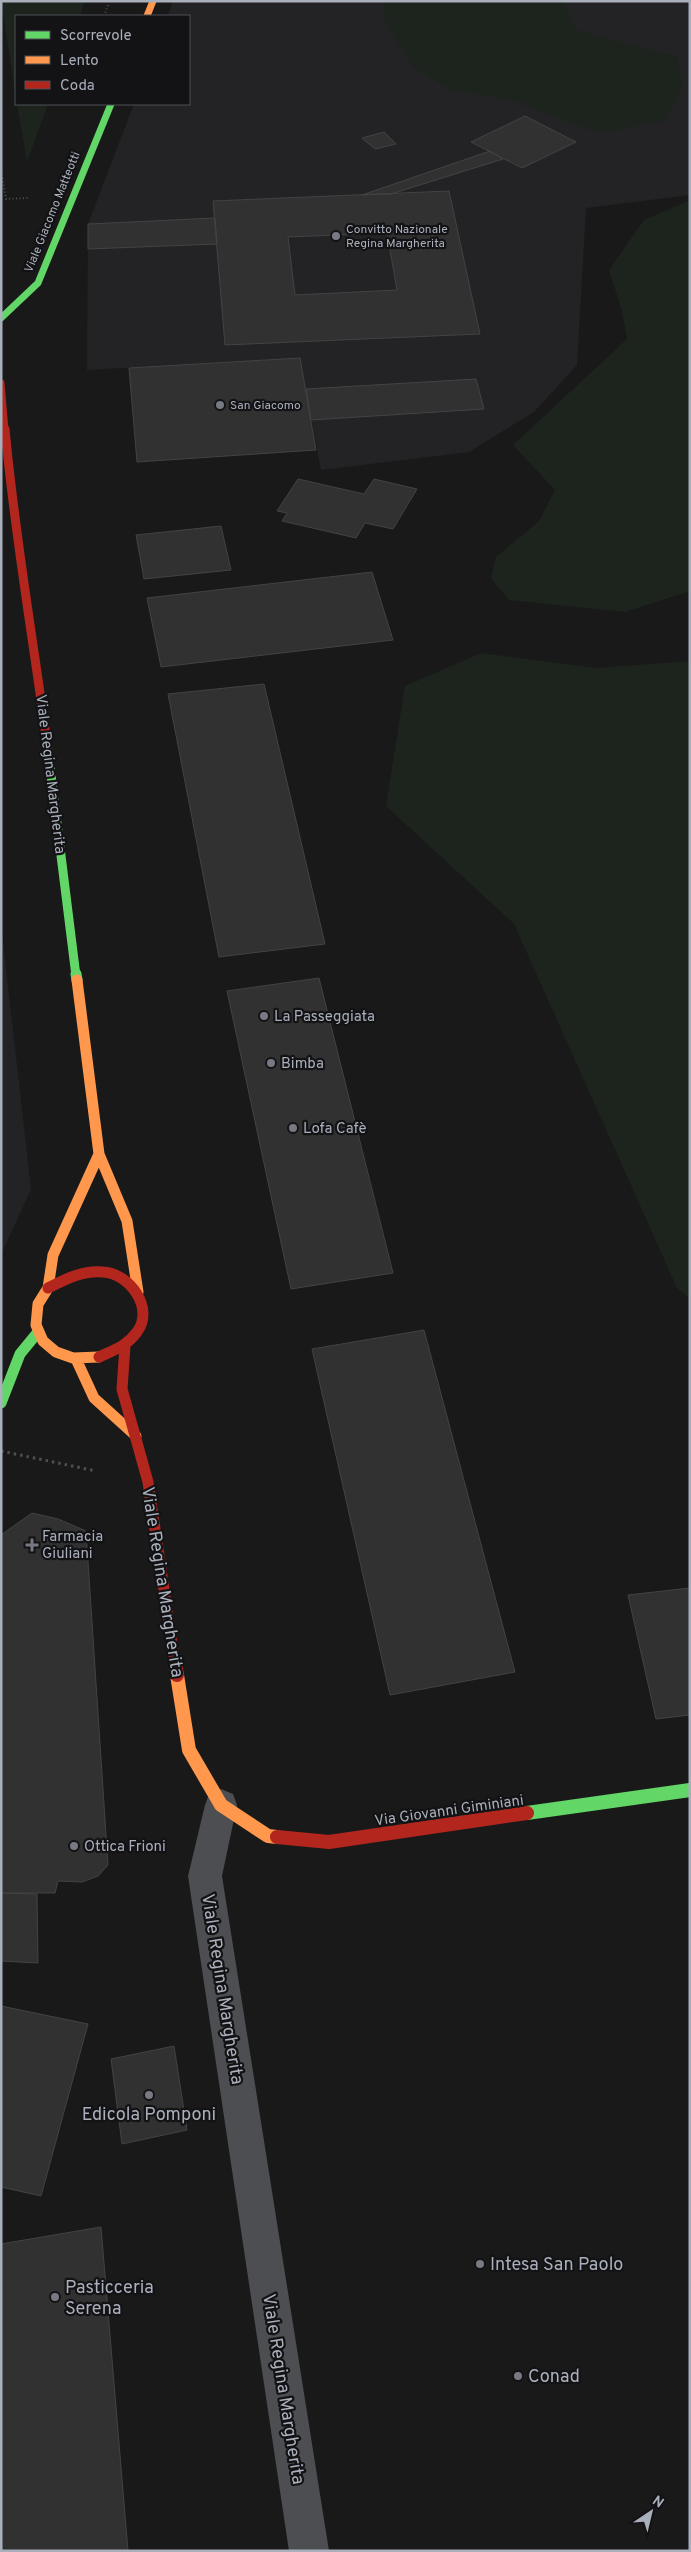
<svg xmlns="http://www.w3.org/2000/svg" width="691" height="2552" font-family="Overpass,sans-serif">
<rect width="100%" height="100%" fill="#191919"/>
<!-- built -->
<path fill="#232325" d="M173,1H690V195L586,208L577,365L534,412L469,452L321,470L300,358L87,370L88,224L134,104H189V16H168Z
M1,924L31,1189L1,1255Z"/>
<!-- green -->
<path fill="#1c241d" d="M1,1H85L80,16H16V97Z
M383,1H564L576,30L678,57L682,88L665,121L598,133L509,99L450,90L411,65L385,21Z
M17,104H48L27,162Z
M690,200V591L625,612L509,600L491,578L496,557L539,521L555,490L513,445L627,339L622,311L609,270L644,220Z
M481,653L596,668L690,661V1299L677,1288L514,924L386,806L405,686Z"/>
<!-- building -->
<path fill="#313131" stroke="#424345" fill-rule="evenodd" d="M525,116L576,142L522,168L471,142Z
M384,132L396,144L375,149L362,138Z
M490,151L503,159L391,194L362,195Z
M449,191L480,334L225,345L213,201ZM387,233L397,290L295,295L288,237Z
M215,218L217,244L88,249V224Z
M300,358L316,450L137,462L129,368Z
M476,379L484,409L311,420L306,389Z
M298,479L364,494L374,479L417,489L393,529L365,523L356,538L282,521L287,513L277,511Z
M221,526L231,570L144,579L136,535Z
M372,572L393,640L161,667L147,598Z
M264,684L325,944L219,957L168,694Z
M319,978L393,1273L291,1289L227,991Z
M424,1330L515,1672L390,1695L312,1349Z
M32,1513L58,1519L86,1531L108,1865L98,1876L82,1882L58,1881L55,1893H1V1535Z
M690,1588V1715L656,1719L628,1595Z
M1,1893L37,1894L38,1963L1,1961Z
M1,2006L88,2024L41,2196L1,2187Z
M174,2046L187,2130L122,2144L111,2059Z
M101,2227L128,2551H1V2244Z"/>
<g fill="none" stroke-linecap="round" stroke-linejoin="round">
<!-- path-far1 -->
<path stroke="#4f5054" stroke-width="2" stroke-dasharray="1 2.5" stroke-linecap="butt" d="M104,16L108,5
M1,171L6,199L29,198"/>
<!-- path -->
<path stroke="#4f5054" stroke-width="3" stroke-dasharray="2.5 4" stroke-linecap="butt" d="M1,1451L96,1471"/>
<!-- street -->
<path fill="#4d4e52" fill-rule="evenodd" d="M221,1789L233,1794L237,1805L222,1876L329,2551H289L188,1876L205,1805L209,1794Z"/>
<!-- fast-far3 -->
<path stroke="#63d668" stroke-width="7" d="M1,318L38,283L111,104"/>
<!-- fast-far2 -->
<path stroke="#63d668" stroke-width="9" d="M49,759L76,976"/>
<!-- fast-far1 -->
<path stroke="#63d668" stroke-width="11" d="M76,974L77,980
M1,1403L20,1354L38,1332"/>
<!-- fast -->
<path stroke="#63d668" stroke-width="14" d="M527,1813L690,1790"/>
<!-- slow-far2 -->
<path stroke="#ff974d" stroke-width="7" d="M147,16L153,1"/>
<!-- slow-far1 -->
<path stroke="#ff974d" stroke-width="11" d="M77,980L99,1154L127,1221L138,1292
M99,1154L53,1255L48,1288L38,1304L36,1325L43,1341L56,1352L73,1358L99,1357
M76,1359L94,1398L136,1436"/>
<!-- slow -->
<path stroke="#ff974d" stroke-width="14" d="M177,1675L189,1750L221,1805L268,1836L277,1837"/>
<!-- jam-far3 -->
<path stroke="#b3261e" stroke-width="7" d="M1,383L5,430"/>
<!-- jam-far2 -->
<path stroke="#b3261e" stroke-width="9" d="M5,429C15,539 35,649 49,759"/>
<!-- jam-far1 -->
<path stroke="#b3261e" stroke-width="11" d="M48,1288C66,1279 83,1270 103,1272C129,1273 155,1308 137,1332C127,1346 114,1350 99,1357
M125,1346L122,1389L148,1482L176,1670"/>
<!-- jam -->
<path stroke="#b3261e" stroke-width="14" d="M176,1669L177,1675
M277,1837L329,1842L527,1813"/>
</g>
<!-- markers -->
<g fill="#777a82" stroke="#131315" stroke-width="2">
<circle cx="336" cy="236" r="5"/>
<circle cx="220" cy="405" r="5"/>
<circle cx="264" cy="1016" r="5"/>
<circle cx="271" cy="1063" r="5"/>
<circle cx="293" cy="1128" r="5"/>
<path d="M29.5 1537.5h5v5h5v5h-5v5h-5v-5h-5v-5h5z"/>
<circle cx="74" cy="1846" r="5"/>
<circle cx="149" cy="2095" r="5"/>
<circle cx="480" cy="2264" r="5"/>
<circle cx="55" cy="2297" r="5"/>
<circle cx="518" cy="2376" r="5"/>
</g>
<g text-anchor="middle" stroke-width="4.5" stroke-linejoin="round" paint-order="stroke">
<!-- far-street labels -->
<g font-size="12" fill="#a9afbb" stroke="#131315">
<text transform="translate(52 212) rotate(-68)" y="4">Viale Giacomo Matteotti</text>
</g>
<!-- far-poi labels -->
<g font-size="12" fill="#a9afbb" stroke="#131315" text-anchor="start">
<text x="346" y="233">Convitto Nazionale<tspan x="346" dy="14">Regina Margherita</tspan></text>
<text x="230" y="409">San Giacomo</text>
</g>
<!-- street labels -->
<g font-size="15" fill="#a9afbb" stroke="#131315">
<text transform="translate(51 774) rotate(83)" y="5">Viale Regina Margherita</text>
<text transform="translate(449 1810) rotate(-8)" y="5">Via Giovanni Giminiani</text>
</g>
<!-- poi labels -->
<g font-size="15" fill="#a9afbb" stroke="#131315" text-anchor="start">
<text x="274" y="1021">La Passeggiata</text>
<text x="281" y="1068">Bimba</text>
<text x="303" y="1133">Lofa Cafè</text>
<text x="42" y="1541">Farmacia<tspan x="42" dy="17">Giuliani</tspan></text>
<text x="84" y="1851">Ottica Frioni</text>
</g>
<!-- near-street labels -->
<g font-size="18" fill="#a9afbb" stroke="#131315">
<text transform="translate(163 1582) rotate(81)" y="6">Viale Regina Margherita</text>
<text transform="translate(223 1989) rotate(81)" y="6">Viale Regina Margherita</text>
<text transform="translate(284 2389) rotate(81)" y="6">Viale Regina Margherita</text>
</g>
<!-- near-poi labels -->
<g font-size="18" fill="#a9afbb" stroke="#131315" text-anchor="start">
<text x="149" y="2120" text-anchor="middle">Edicola Pomponi</text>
<text x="490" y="2270">Intesa San Paolo</text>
<text x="65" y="2293">Pasticceria<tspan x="65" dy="21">Serena</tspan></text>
<text x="528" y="2382">Conad</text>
</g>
</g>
<!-- border -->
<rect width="691" height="2552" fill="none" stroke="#a9afbb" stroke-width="5"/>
<!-- legend -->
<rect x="15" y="15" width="175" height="90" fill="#131315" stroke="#4f5157"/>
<rect x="25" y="31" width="25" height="8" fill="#63d668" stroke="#4f5157"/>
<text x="60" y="40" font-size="15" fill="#a9afbb">Scorrevole</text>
<rect x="25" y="56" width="25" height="8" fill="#ff974d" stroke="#4f5157"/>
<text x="60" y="65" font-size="15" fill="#a9afbb">Lento</text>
<rect x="25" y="81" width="25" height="8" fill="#b3261e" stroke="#4f5157"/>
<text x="60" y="90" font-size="15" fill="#a9afbb">Coda</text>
<!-- north arrow -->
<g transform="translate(651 2512) rotate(35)" stroke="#131315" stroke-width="4" paint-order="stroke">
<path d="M0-4L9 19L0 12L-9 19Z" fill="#a9afbb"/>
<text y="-8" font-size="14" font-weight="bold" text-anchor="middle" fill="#a9afbb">N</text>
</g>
</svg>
